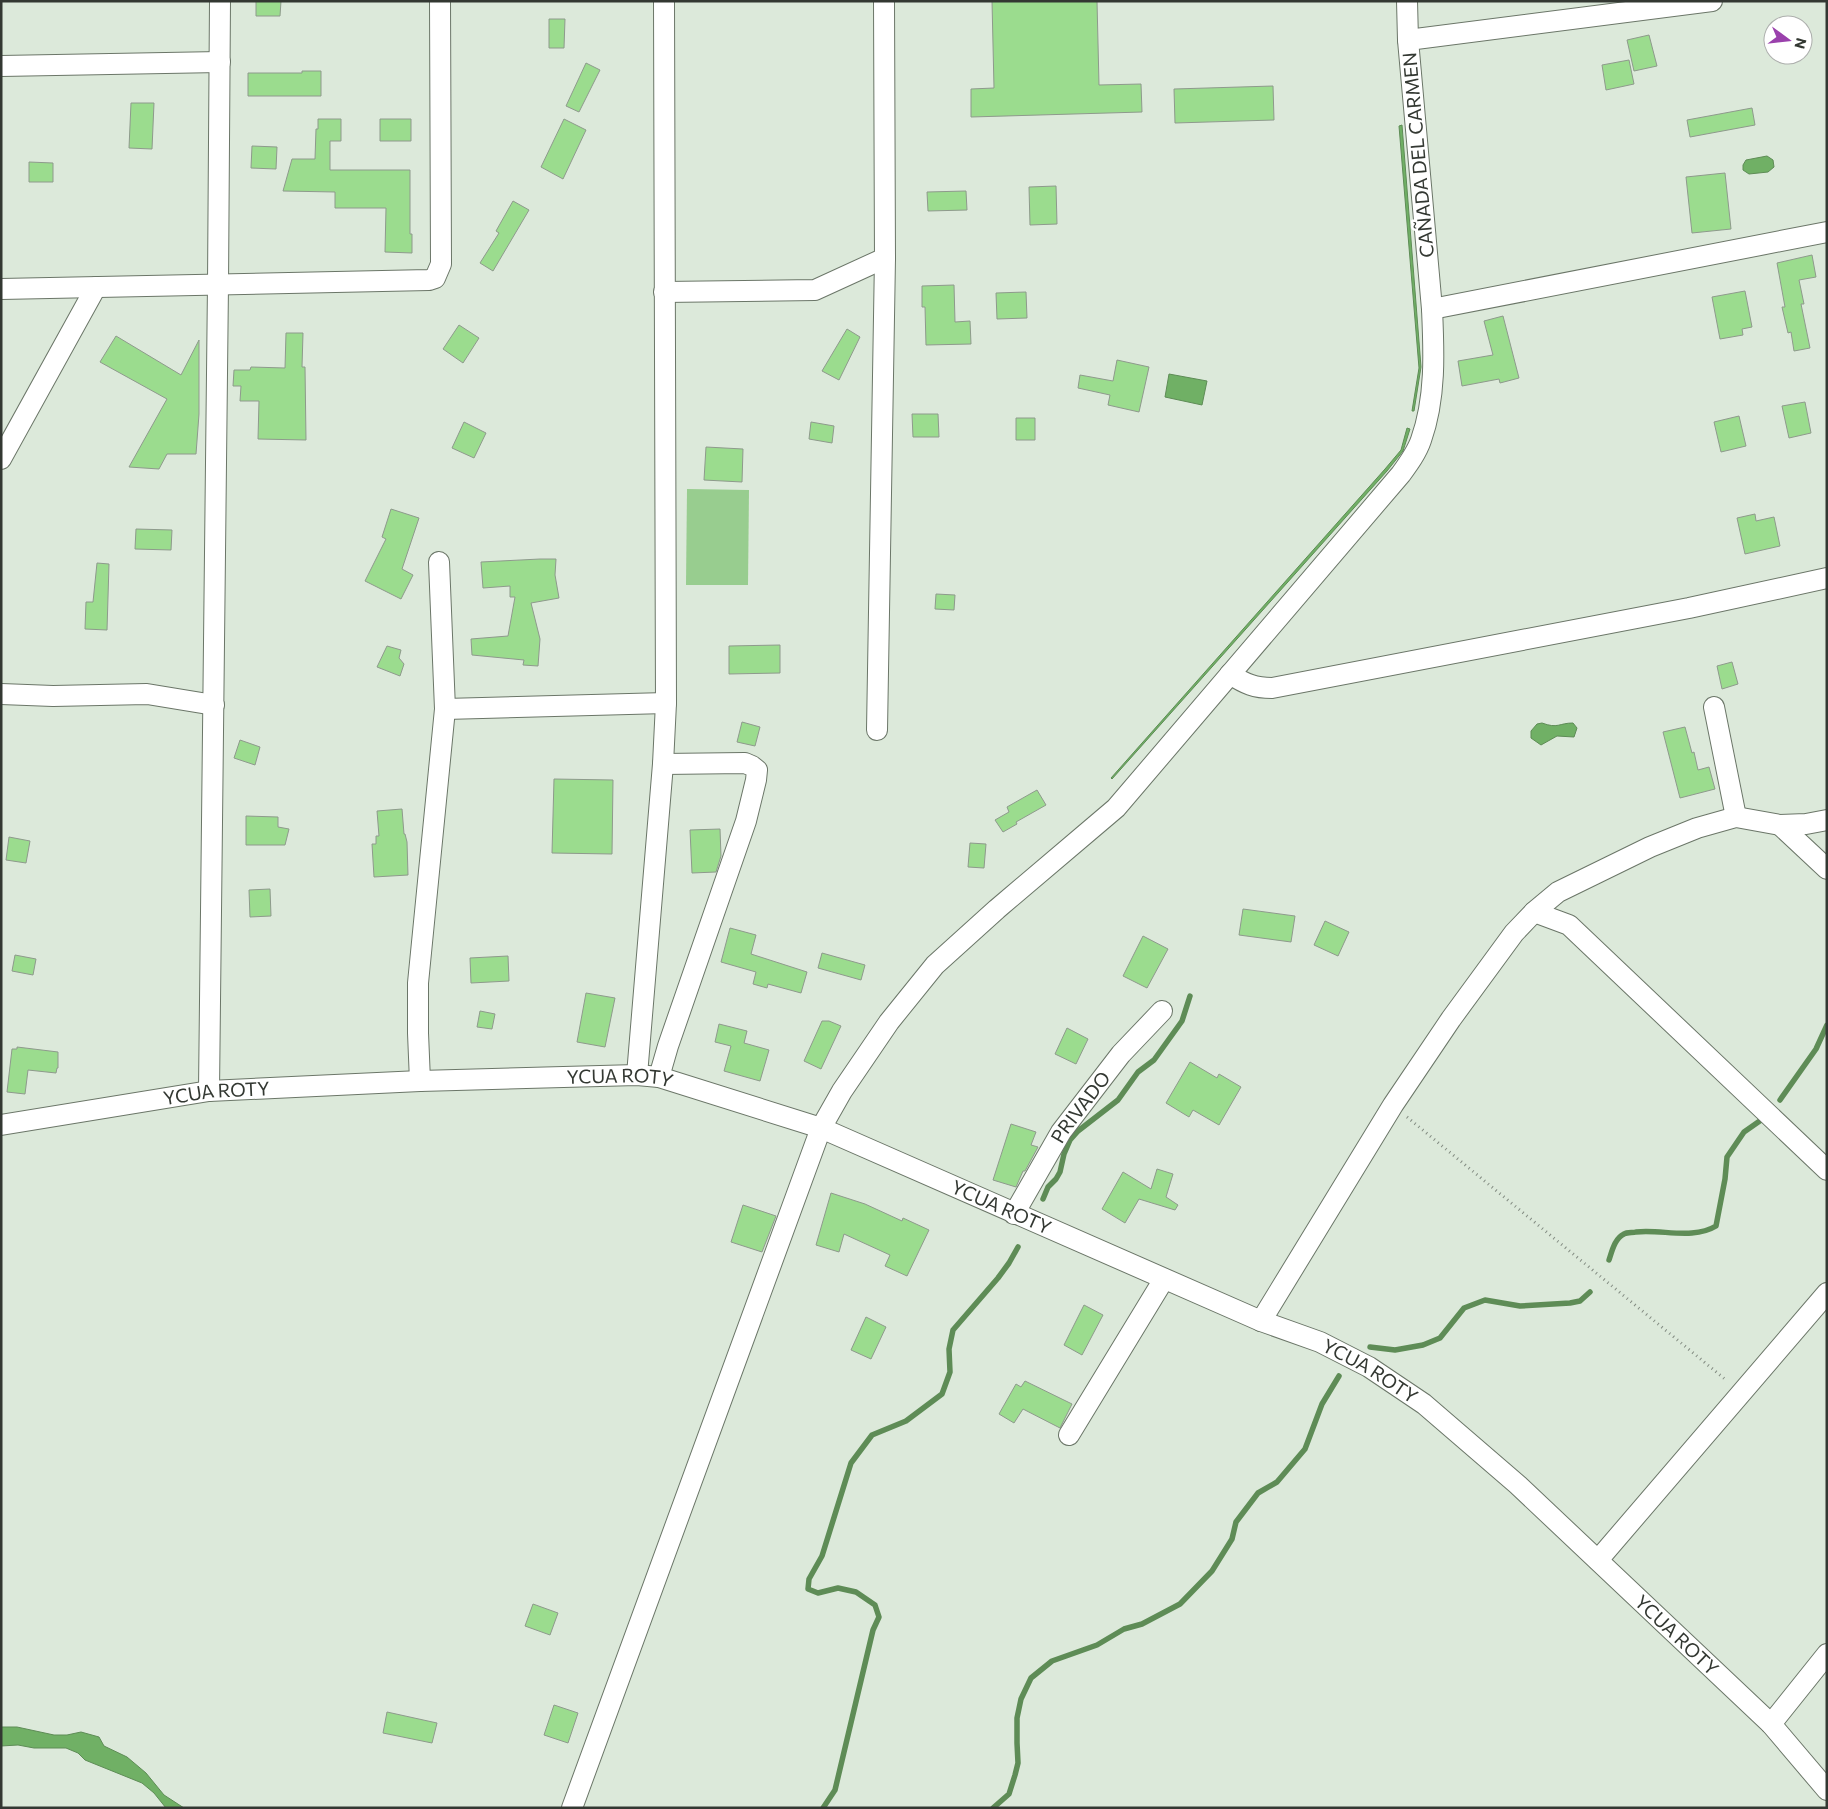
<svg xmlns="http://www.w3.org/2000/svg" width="1828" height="1809" font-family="Commissioner,sans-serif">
<rect width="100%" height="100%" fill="#dce9da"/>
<!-- green -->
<path fill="#98cd8f" d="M687,489L749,490L748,585H686Z"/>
<!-- water -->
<path fill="#70b065" stroke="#5e8c56" d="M1402,125L1421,367L1414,411H1412L1419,368L1399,126Z
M1767,156L1773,160L1774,167L1768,172L1749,174L1743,170V165L1746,160Z
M1169,374L1207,381L1202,405L1165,397Z
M1407,428L1410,429L1403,451L1387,471L1112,779L1111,778L1385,469L1401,450Z
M1542,723C1558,729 1559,723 1573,723L1577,728L1574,737L1557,736L1541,745L1531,738V731L1537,724Z
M1,1727H17L54,1735H67L81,1732L99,1737L104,1746L127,1757L146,1773L164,1795L184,1808H166L154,1793L142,1783L85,1760L78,1753L66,1748H34L18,1745L1,1746Z"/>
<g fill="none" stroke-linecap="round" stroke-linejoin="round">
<!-- stream -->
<path stroke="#5e8c56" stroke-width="5.5" d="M1780,1100L1816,1049L1827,1025
M1043,1199L1048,1187L1056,1179L1060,1172L1064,1154L1070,1140L1078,1131L1118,1100L1138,1072L1154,1060L1182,1021L1190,996
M1609,1260C1612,1251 1615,1238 1624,1234C1627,1232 1633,1233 1636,1232C1662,1229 1693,1240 1716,1226L1725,1179L1727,1157L1744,1132L1764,1118
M1370,1347L1395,1350L1423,1345L1440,1338L1464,1308L1485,1300L1520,1306L1570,1303L1580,1301L1590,1292
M823,1808L835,1790L873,1630L879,1617L875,1605L856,1592L838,1588L818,1593L808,1589L809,1579L822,1556L851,1463L872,1435L906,1421L942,1394L950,1372L949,1349L953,1330L998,1278L1009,1263L1018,1247
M993,1808L1009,1794L1015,1775L1018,1763L1017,1743V1718L1021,1699L1031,1678L1052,1661L1097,1645L1124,1629L1142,1624L1180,1604L1212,1571L1232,1539L1236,1522L1258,1493L1277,1482L1305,1449L1322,1404L1339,1376"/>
</g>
<!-- building -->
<path fill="#9bdc8e" stroke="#8e9a8c" d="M256,1H281L280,16H256Z
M992,1H1097L1099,85L1141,84L1142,112L971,117V89L994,88Z
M549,19H565L564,48H549Z
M1649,35L1657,66L1634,71L1627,40Z
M1629,60L1634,84L1606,90L1602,65Z
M586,63L600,70L579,112L566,106Z
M302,71H321V96H248V73H302Z
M1273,86L1274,120L1175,123L1174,89Z
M131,103H154L152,149L129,148Z
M1752,108L1755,125L1690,137L1687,120Z
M318,119H341V141H330V170H410V234H412V253L385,252L386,208H335V192L283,191L292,159H315L316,129H318Z
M380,119H411V141H380Z
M564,119L586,130L563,179L541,167Z
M252,146L277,147L276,169L251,168Z
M29,162L53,163V182H29Z
M1725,173L1731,229L1692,233L1686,177Z
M1056,186L1057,224L1030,225L1029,187Z
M966,191L967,210L928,211L927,192Z
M513,201L529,210L493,271L480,263L499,233L496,231Z
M1812,255L1816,277L1799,280L1804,304H1801L1810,348L1794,351L1791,332L1788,333L1782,307H1785L1777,263Z
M954,285L955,322L970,321L971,344L926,345L925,307H922V286Z
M1745,291L1752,327L1742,329L1743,335L1720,339L1712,297Z
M1026,292L1027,318L997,319L996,293Z
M1503,316L1519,378L1500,383L1499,379L1462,386L1458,361L1493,355L1484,321Z
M459,325L479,338L463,363L443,349Z
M847,329L860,337L839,380L822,371Z
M286,333H303L302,367H305L306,440L258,439L259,401H240L241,386H233L234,370H250L251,367L285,368Z
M116,336L181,375L199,340V414L196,454H167L159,469L129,467L167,399L100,362Z
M1117,360L1149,367L1139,412L1108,405L1110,395L1078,388L1080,375L1113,381Z
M1805,402L1811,433L1789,438L1782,406Z
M912,414H938L939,437H913Z
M1739,416L1746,446L1721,452L1714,422Z
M1016,418H1035V440H1016Z
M464,422L486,433L474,458L452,448Z
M811,422L834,426L832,443L809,439Z
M706,447L743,449L742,482L704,480Z
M391,509L419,518L402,569L413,575L401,599L365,581L386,539L382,537Z
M1755,514L1756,521L1774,517L1780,546L1745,554L1737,518Z
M136,529L172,530L171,550L135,549Z
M540,559H556L555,575L559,598L531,603L540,639L538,666L523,665L524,660L472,655L471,639L508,636L515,597H510V586L483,588L481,562Z
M97,563L109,564L107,630L85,629L86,602H93Z
M936,594L955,595L954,610L935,609Z
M780,645V673L729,674V646Z
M387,646L401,650L399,658L404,664L400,676L377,667Z
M1732,662L1738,684L1722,689L1717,666Z
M742,722L760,727L755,746L737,742Z
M1685,727L1692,753L1694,752L1698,770L1709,767L1715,789L1680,798L1663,732Z
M240,740L260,747L255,765L234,758Z
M554,779L613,780L612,854L552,853Z
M1037,790L1046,805L1016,822L1017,824L1003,832L995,820L1009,812L1007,807Z
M402,809L404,834H405L407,842L408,875L374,877L372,844H376V836H379L377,811Z
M246,816L278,817V827L289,829L285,845H246Z
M720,829L721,856L716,872L692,873L690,830Z
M9,837L30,841L26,863L6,860Z
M970,843L986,844L984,868L968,867Z
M270,889L271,916L250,917L249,890Z
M1243,909L1295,916L1291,942L1239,935Z
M1325,921L1349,932L1338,956L1314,945Z
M730,928L756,935L751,954L807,972L801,993L768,984L767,988L753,984L756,972L721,962Z
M1143,936L1168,949L1147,988L1123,976Z
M822,953L865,965L861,980L818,968Z
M15,955L36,959L33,975L12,971Z
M508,956L509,981L471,983L470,958Z
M586,993L615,998L605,1047L577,1042Z
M480,1011L495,1014L492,1029L477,1027Z
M822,1021H829L841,1026L821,1069L804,1061Z
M719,1024L747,1031L744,1043L769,1050L760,1081L724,1071L731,1046L715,1042Z
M1067,1028L1088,1039L1076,1064L1055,1054Z
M17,1047L58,1052V1068H57L56,1073L28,1070L25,1094L7,1092L12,1049H17Z
M1190,1062L1217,1078L1219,1074L1241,1087L1219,1125L1193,1110L1189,1117L1166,1103Z
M1011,1124L1036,1132L1031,1145L1038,1147L1025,1171H1023L1016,1187L993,1180Z
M1157,1169L1173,1174L1166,1197L1178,1205L1175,1210L1139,1199L1125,1223L1102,1209L1123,1172L1151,1189Z
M831,1193L865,1204L902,1221L903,1218L929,1230L907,1276L885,1266L890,1255L844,1234L839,1252L816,1245Z
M743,1205L776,1216L762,1252L731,1242Z
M1084,1305L1103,1315L1082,1355L1064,1345Z
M866,1317L886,1327L871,1359L851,1350Z
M1025,1381L1072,1404L1060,1428L1023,1409L1014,1423L999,1414L1016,1384L1021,1387Z
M533,1604L558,1613L550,1635L525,1626Z
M554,1705L578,1713L568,1743L544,1735Z
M387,1712L437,1723L432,1743L383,1733Z"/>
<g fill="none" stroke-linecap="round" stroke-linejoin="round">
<!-- minor casing -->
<g stroke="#6b7668" stroke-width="22">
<g id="minor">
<path d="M1408,40L1712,1"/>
<path d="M1,66L220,62"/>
<path d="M1,289L429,280L435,278L441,264L440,1"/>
<path d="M664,292L815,290L885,258"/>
<path d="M1432,309L1827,232"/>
<path d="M1,459L96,287"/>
<path d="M1230,674C1245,684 1255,688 1272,688L1689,608L1827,578"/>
<path d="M1,694L53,696L147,694L214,705"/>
<path d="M1714,707L1736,817"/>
<path d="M445,709L666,703"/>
<path d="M877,730L885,258L884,1"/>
<path d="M1780,825L1827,869"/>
<path d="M1534,912L1569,925L1827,1170"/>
<path d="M637,1075L663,764L666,703L664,1"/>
<path d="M659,1077L668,1046L746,821L756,780L757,770L752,766L745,763L663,764"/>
<path d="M420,1081L418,1033V983L445,709L439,562"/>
<path d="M209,1091L218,284L220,1"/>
<path id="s1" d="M1,1125L209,1091L420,1081L637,1075L659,1077L821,1128L1261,1321L1320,1342L1369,1367L1424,1404L1518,1485L1771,1724L1827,1790"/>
<path id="s2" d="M1014,1214L1061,1132L1121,1054L1162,1011"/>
<path d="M1261,1321L1393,1105L1451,1019L1514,933L1534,912L1558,892L1650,847L1697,828L1736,817L1780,825L1806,824L1827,820"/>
<path d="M1069,1435L1164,1279"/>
<path d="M1598,1560L1827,1293"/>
<path d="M1771,1724L1827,1654"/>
<path d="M572,1808L821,1128L842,1091L889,1022L935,965L997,909L1116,808L1401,474C1409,463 1417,452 1421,440C1436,398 1434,352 1432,309L1408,40L1407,1"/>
</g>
</g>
<!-- path -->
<path stroke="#838c82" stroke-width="3" stroke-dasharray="1 4" stroke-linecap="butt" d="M1407,1117L1726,1380"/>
<!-- minor -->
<use href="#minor" stroke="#fff" stroke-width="20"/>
</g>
<g text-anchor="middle" stroke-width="5" stroke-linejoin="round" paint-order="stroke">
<!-- street labels -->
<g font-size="19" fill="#333832" stroke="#fff">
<text transform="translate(1418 155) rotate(-95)" y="7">CAÑADA DEL CARMEN</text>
<text dy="7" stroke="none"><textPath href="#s1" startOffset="622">YCUA ROTY</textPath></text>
<text dy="7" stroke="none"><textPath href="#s1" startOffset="218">YCUA ROTY</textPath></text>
<text dy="7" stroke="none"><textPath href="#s2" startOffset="126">PRIVADO</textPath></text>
<text dy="7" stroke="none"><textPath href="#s1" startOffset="1028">YCUA ROTY</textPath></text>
<text dy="7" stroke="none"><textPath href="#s1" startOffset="1432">YCUA ROTY</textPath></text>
<text dy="7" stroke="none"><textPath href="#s1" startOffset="1838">YCUA ROTY</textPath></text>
</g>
</g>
<!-- border -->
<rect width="1828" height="1809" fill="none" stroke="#333832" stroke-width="5"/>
<!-- north arrow -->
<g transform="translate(1788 40) rotate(105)"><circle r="24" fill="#ffffff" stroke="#adafad"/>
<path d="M0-4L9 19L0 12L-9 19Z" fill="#9a41ac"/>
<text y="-8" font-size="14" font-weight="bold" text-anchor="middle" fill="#333832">N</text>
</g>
</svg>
